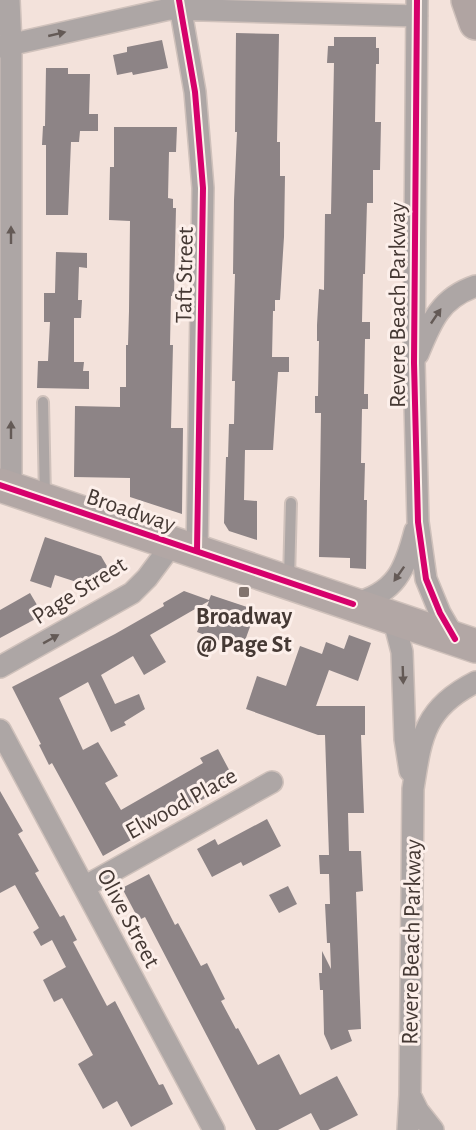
<svg xmlns="http://www.w3.org/2000/svg" width="476" height="1130" font-family="'Alegreya Sans',sans-serif">
<rect width="100%" height="100%" fill="#f3e2db"/>
<!-- building -->
<path fill="#8d8486" d="M236,33L279,34L277,142H280V176H285L284,237L280,300H275V311H273L272,357H289V372H278L273,450H245L244,500L257,501V540L229,531L224,523L226,457H228L229,424H234L235,381H232L235,274H233L234,200L237,132H235Z
M334,37H376V48H379V64H376L375,122H381L380,170H373V203H367L365,274H363L362,322H370V339H365L364,394H368V409H362L361,463H365L364,500H367L366,569L350,568V558L319,557L321,413H315V396H318L319,341H317V325L319,289L324,290L325,214H331L334,63H327L328,46H334Z
M162,40L168,68L133,75L132,72L117,75L113,55L127,52V47Z
M46,68H68V74H90L89,114H98V131H80L79,142H71L68,215H46V145H42L43,126H45Z
M114,127H177L176,152H169L168,198L173,199V208H176L174,296H171L170,345H173L171,428H183L182,514L130,497V478L74,477L75,406L120,407V387H126V345H128L129,311L130,221L109,220L110,167H114Z
M56,252L87,253V268L79,267L78,300H82L81,318H74V362H84L83,371H89V389L37,388L38,361H48L50,322H44V293H55Z
M45,537L101,556L108,568L104,582L95,588L55,575L51,588L30,581Z
M184,591L209,600L211,595L256,610L242,649L197,632L209,601L150,635L166,662L144,675L133,656L101,675L115,704L139,694L145,709L124,722L126,725L111,732L88,682L59,698L83,750L98,742L118,776L105,783L121,810L203,763L200,758L218,749L235,781L103,856L52,763L49,765L39,745L41,744L12,687L115,634L164,606L163,603Z
M30,593L43,615L0,638V610Z
M349,635L371,643L358,681L329,670L316,706H365V735H361L364,813H348L349,851H361L363,891L356,892L361,1029L348,1030L352,1041L331,1050L324,1034L323,990H320L319,973H322V951L331,969L330,943H327L325,904H330L329,874H320L319,855H329L325,735H318L246,709L257,676L286,686L300,646L322,654L326,642L344,649Z
M0,791L23,831L18,834L39,871L35,873L60,917L64,915L77,940L73,942L107,1006L115,1001L159,1085L163,1084L173,1104L131,1127L117,1101L103,1109L78,1064L93,1055L62,998L54,1002L43,980L66,967L52,940L41,946L33,932L39,928L15,885L0,893Z
M267,819L281,846L243,866L241,862L212,877L197,849L215,839L218,845Z
M149,874L175,925L178,923L201,966L207,963L225,999L221,1001L236,1029L238,1028L258,1065L279,1054L300,1095L337,1076L358,1115L328,1130H320L311,1113L278,1130H256L145,917L139,920L122,888Z
M288,886L297,904L279,913L269,895Z"/>
<g fill="none" stroke-linecap="round" stroke-linejoin="round">
<!-- service casing -->
<g stroke="#cfc1bb" stroke-width="14">
<path id="service" d="M43,402L45,497
M289,579L291,503"/>
</g>
<!-- minor casing -->
<g stroke="#cfc1bb" stroke-width="24">
<path id="minor" d="M9,0L11,45V489
M179,0L195,92L203,188L197,551
M417,0L414,363L418,522L426,579L440,613L455,639
M0,47L169,9L417,16
M418,354C431,322 440,298 476,286
M353,604C396,593 405,570 415,531
M393,617L402,652L405,739L410,771
M0,667L132,593L147,578L173,543
M0,730L214,1130
M84,887L272,782
M410,1095L418,1111L433,1130
M408,1130L410,1095L413,789C421,737 424,708 476,682"/>
</g>
<!-- primary casing -->
<g stroke="#cfc1bb" stroke-width="36">
<path id="primary" d="M0,485L476,646"/>
</g>
<!-- trunk casing -->
<g stroke="#cfc1bb" stroke-width="36">
<path id="trunk" d="M468,0L476,23"/>
</g>
<!-- service -->
<use href="#service" stroke="#ada6a5" stroke-width="10"/>
<!-- minor -->
<use href="#minor" stroke="#ada6a5" stroke-width="21"/>
<!-- primary -->
<use href="#primary" stroke="#b2a7a5" stroke-width="33"/>
<!-- trunk -->
<use href="#trunk" stroke="#b0a4a2" stroke-width="33"/>
<!-- cycleway casing -->
<g stroke="#fcefea" stroke-width="10">
<path id="cycleway" d="M179,0L195,92L203,188L197,551
M417,0L414,363L418,522L426,579L440,613L455,639
M0,485L353,604"/>
</g>
<!-- cycleway -->
<use href="#cycleway" stroke="#d6006c" stroke-width="6"/>
</g>
<!-- one-way arrows -->
<defs><path id="oneway-solid" d="M-6-.8H1V-3.2L6.5 0L1 3.2V.8H-6Z" transform="scale(1.5)"/></defs>
<g fill="#645a56">
<use href="#oneway-solid" transform="translate(57 34) rotate(-13)"/>
<use href="#oneway-solid" transform="translate(11 235) rotate(-90)"/>
<use href="#oneway-solid" transform="translate(436 316) rotate(-56)"/>
<use href="#oneway-solid" transform="translate(11 430) rotate(-90)"/>
<use href="#oneway-solid" transform="translate(399 574) rotate(125)"/>
<use href="#oneway-solid" transform="translate(51 639) rotate(-29)"/>
<use href="#oneway-solid" transform="translate(403 675) rotate(88)"/>
</g>
<!-- markers -->
<rect fill="#82746e" stroke="#fcefea" stroke-width="2" x="238" y="586" width="12" height="12" rx="3"/>
<g text-anchor="middle" stroke-width="6" stroke-linejoin="round" paint-order="stroke">
<!-- street labels -->
<g font-size="24" fill="#453934" stroke="#fcefea">
<text transform="translate(184 275) rotate(-89)" y="8">Taft Street</text>
<text transform="translate(397 305) rotate(-90)" y="8">Revere Beach Parkway</text>
<text transform="translate(131 510) rotate(19)" y="8">Broadway</text>
<text transform="translate(79 590) rotate(-32)" y="8">Page Street</text>
<text transform="translate(181 803) rotate(-29)" y="8">Elwood Place</text>
<text transform="translate(129 918) rotate(62)" y="8">Olive Street</text>
<text transform="translate(411 942) rotate(-89)" y="8">Revere Beach Parkway</text>
</g>
<!-- poi labels -->
<g font-size="24" font-weight="bold" fill="#453934" stroke="#fcefea">
<text x="244" y="624">Broadway<tspan x="244" dy="28">@ Page St</tspan></text>
</g>
</g>
</svg>
